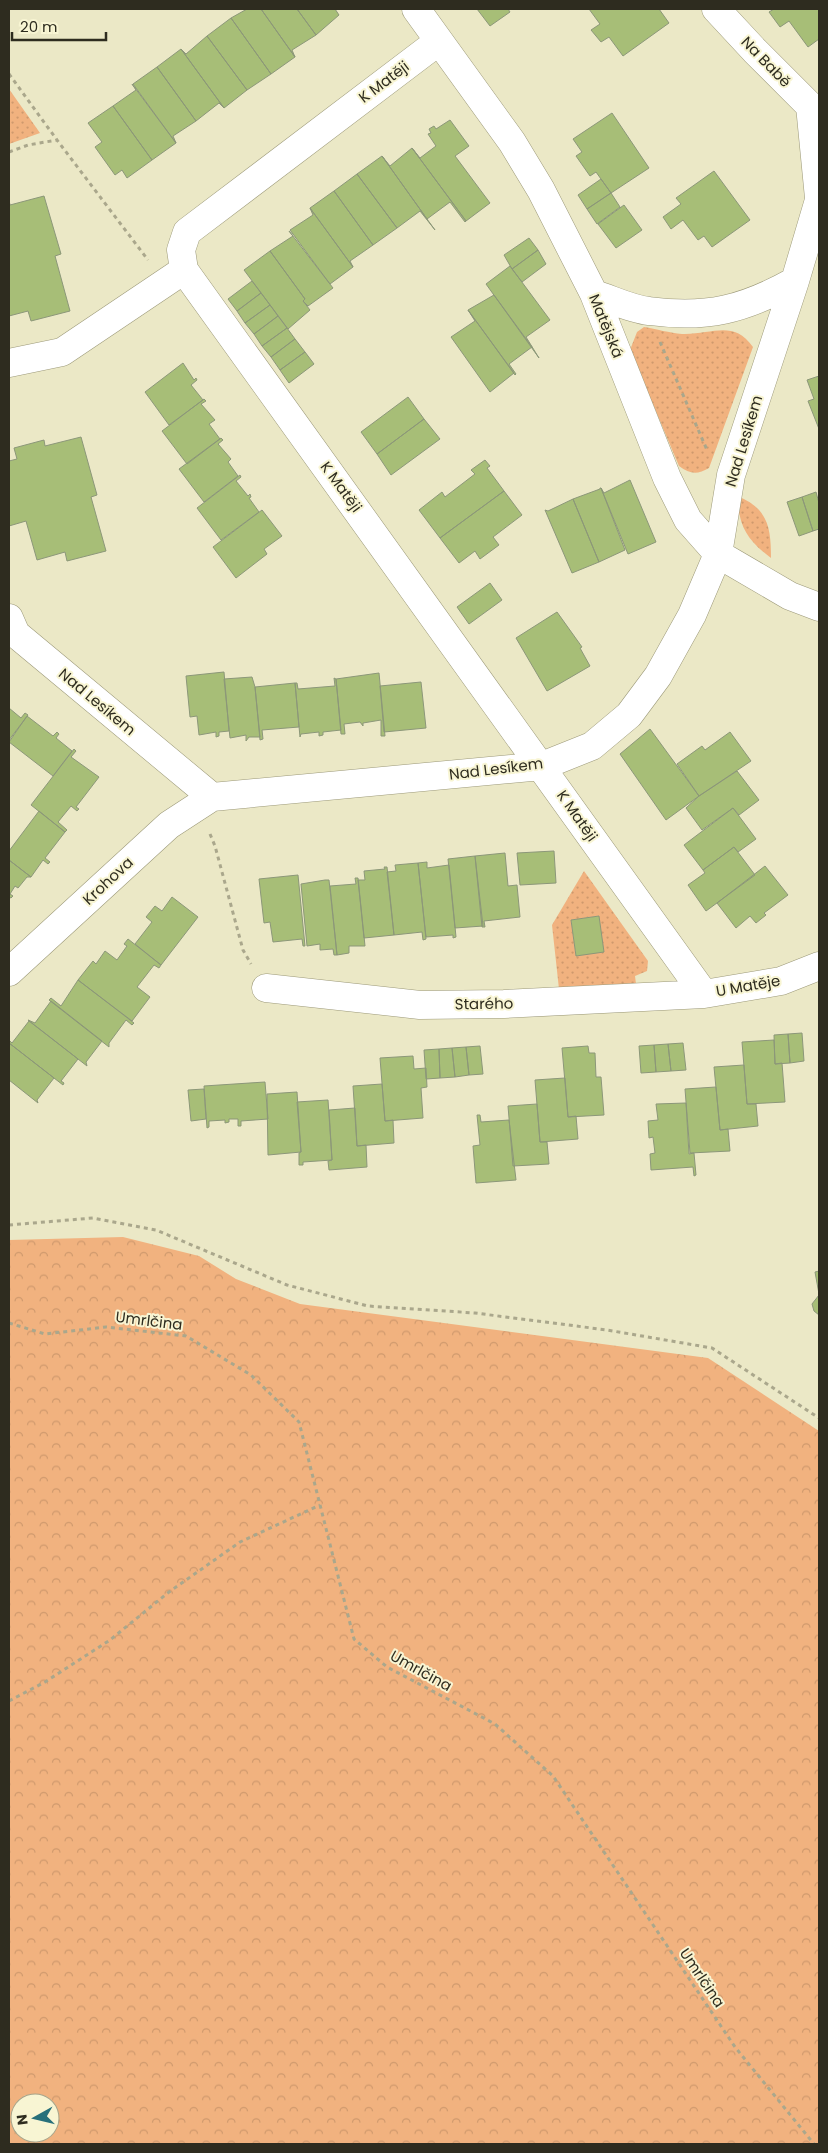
<svg xmlns="http://www.w3.org/2000/svg" width="828" height="2153" font-family="Poppins,sans-serif">
<defs>
<pattern id="green-dots" width="8" height="8" patternUnits="userSpaceOnUse" patternTransform="scale(1.25)"><rect width="8" height="8" fill="#f1b27f"/><path d="M2 2h.1M6 6h.1" fill="none" stroke="#cf996d" stroke-width="1.8" stroke-linecap="round"/></pattern>
<pattern id="forest-crowns" width="20" height="18" patternUnits="userSpaceOnUse" patternTransform="scale(1.25)"><rect width="20" height="18" fill="#f1b27f"/><path d="M2 6a3 3 0 1 1 6 0M12 15a3 3 0 1 1 6 0" fill="none" stroke="#cf996d"/></pattern>
</defs>
<rect width="100%" height="100%" fill="#ebe8c6"/>
<!-- green -->
<path fill="url(#green-dots)" fill-rule="evenodd" d="M9,89L40,133L9,144Z
M644,327C656,329 670,333 682,334C712,335 733,319 753,347L709,468C697,475 690,474 679,466L630,350L637,332Z
M737,496C768,508 771,528 771,558C747,540 739,527 737,496Z
M584,871L648,961L647,971L635,976L636,984L559,989L552,925ZM599,916L583,955L576,956L571,920Z"/>
<!-- forest -->
<path fill="url(#forest-crowns)" fill-rule="evenodd" d="M123,1237L199,1256L236,1279L300,1304L708,1358L819,1431V2144H9V1240ZM20,2103H50V2133H20Z"/>
<!-- building -->
<path fill="#a7be77" stroke="#8c9779" d="M247,9H261L295,57L271,74L231,18Z
M261,9H297L316,35L292,50L295,57Z
M297,9H335L339,15L316,35Z
M477,9H508L510,12L490,26Z
M589,9H659L669,23L623,56L609,37L601,42L591,30L600,24Z
M774,9H819V39L808,47L789,21L780,27L769,12Z
M231,18L271,74L247,90L207,36Z
M207,36L247,90L224,108L181,49L186,54Z
M181,49L224,108L219,103L196,121L157,67Z
M157,67L196,121L173,136L176,143L133,84Z
M132,84L176,143L152,160L113,106L136,90Z
M113,106L152,160L127,178L122,170L115,175L95,147L102,142L88,123Z
M612,113L649,168L611,193L596,172L590,176L576,156L582,152L573,139Z
M450,120L469,146L455,156L490,203L466,221L412,148L420,158L436,146L428,134L431,133L429,129L434,126L436,129Z
M412,148L466,221L465,222L450,202L427,219L382,156L390,166Z
M382,156L427,219L435,230L420,211L397,228L357,174Z
M714,171L750,220L712,247L704,236L698,240L683,220L671,229L663,217L681,204L676,198Z
M357,174L397,228L373,245L334,191Z
M601,179L611,193L587,209L578,195Z
M334,191L373,245L350,261L353,267L310,208Z
M611,193L620,207L597,224L587,209Z
M44,196L61,254L55,256L70,311L31,321L28,311L9,316V200L10,205Z
M624,205L642,230L616,248L598,224Z
M310,208L353,267L330,284L290,230L313,215Z
M289,231L333,288L308,306L303,301L305,299L270,251L293,236Z
M529,238L538,250L512,269L504,255Z
M538,250L546,264L522,282L512,269Z
M270,251L305,299L303,301L310,310L288,329L244,270Z
M510,266L550,320L526,337L539,358L486,284Z
M252,281L261,293L237,311L228,299Z
M261,293L270,305L245,323L237,311Z
M494,295L532,347L509,364L516,374L515,375L468,310Z
M270,305L278,316L254,334L245,323Z
M468,310L514,373L490,392L451,337L475,321Z
M278,316L287,328L262,346L254,334Z
M287,328L295,339L271,357L262,346Z
M295,339L305,352L280,370L271,357Z
M305,352L314,364L289,383L280,370Z
M183,363L194,380L196,378L197,380L191,385L203,400L169,425L145,392Z
M819,376V429L808,401L814,399L807,380Z
M408,397L424,419L377,454L361,432Z
M204,399L206,401L201,404L215,420L209,424L220,439L187,464L162,431Z
M424,419L440,439L391,475L377,454Z
M81,437L97,495L91,497L106,551L67,561L65,552L37,560L26,521L9,526V461L17,459L14,448L44,440L45,446Z
M221,438L223,440L218,444L231,459L228,462L238,476L204,502L179,469Z
M485,460L490,466L487,468L504,491L440,538L419,510L442,492L445,497L475,474L471,470Z
M240,475L241,477L236,481L248,496L250,494L251,497L249,498L259,512L221,540L197,508Z
M630,480L656,542L628,554L601,488L604,493Z
M600,488H601L625,550L599,562L573,499L600,489Z
M504,491L522,515L493,537L499,545L480,559L475,551L459,563L440,538Z
M816,492L819,503V529L813,531L802,497Z
M802,497L813,531L799,536L787,502Z
M573,499L599,562L572,573L545,510L548,511Z
M262,510L282,536L264,549L267,554L236,578L213,547Z
M490,583L502,600L469,624L457,607Z
M557,612L582,647L580,648L590,666L547,691L516,638Z
M224,672L229,731L219,732V736L216,737V732L199,735L197,716L190,717L186,676Z
M379,673L385,736H381V720L363,723V726L360,722L344,724L345,734H341L336,679Z
M252,677L255,687L260,737H249L246,741V735L230,738L224,679Z
M334,678L336,679L341,730L323,732V735L319,736V732L301,734L300,737L295,683H297L298,689L335,686Z
M421,682L426,728L384,732L380,686Z
M295,683L299,727L262,730L263,739L260,740L255,687Z
M9,708L21,718L25,713L28,715L9,740Z
M27,716L53,736L57,732L59,734L56,738L72,751L53,776L9,742Z
M650,729L699,796L666,820L620,754Z
M730,732L751,761L699,796L677,764L702,746L705,750Z
M74,749L76,751L71,757L99,777L76,807L79,809L77,811L71,806L58,822L67,830L65,832L31,805Z
M737,771L759,800L739,815L733,808L702,830L686,808L699,796Z
M733,808L756,839L738,852L734,847L703,870L684,845Z
M39,811L65,832L45,858L50,862L48,864L43,860L31,877L9,860V851Z
M734,847L755,875L706,911L688,885L705,873L703,870Z
M554,851L556,883L520,885L517,853Z
M505,853L508,886L517,885L520,917L484,921L485,927H482L475,856Z
M475,856L483,926L455,928L448,859Z
M9,860L31,877H27L18,888L15,886L10,894L13,896L11,898L9,897Z
M427,862V868L449,865L456,937L453,938V935L426,937L418,863Z
M418,863L426,939L423,940L422,932L394,935L387,872L396,871L395,865Z
M765,866L788,895L764,913L766,915L756,923L750,916L736,928L717,903Z
M384,867H387L394,935L364,938L358,880H365L364,871L385,869Z
M298,875L305,946H303L302,939L273,942L270,922L264,923L259,879Z
M355,878H358L365,946H349V953L337,955L330,886L356,884Z
M325,880H329L337,955H334L333,949L320,950V944L307,946L301,884Z
M172,897L198,917L161,965L135,944L152,922L146,917L155,906L162,911Z
M599,916L604,952L576,956L571,920Z
M128,939L161,965L159,968L154,965L137,987L150,997L132,1021L78,980L93,961L96,964L105,951L117,960L127,946L124,944Z
M78,980L134,1023L132,1025L126,1020L109,1043V1047L49,1000L51,998L61,1006Z
M51,1001L102,1041L86,1062L87,1066L28,1020L35,1023Z
M29,1021L78,1059L61,1081L64,1083L63,1085L9,1043V1040L12,1043Z
M802,1033L804,1061L790,1063L788,1034Z
M788,1034L790,1063L775,1064L774,1035Z
M774,1040L775,1064L782,1063L785,1102L747,1104L742,1042Z
M9,1043L54,1078L37,1100L38,1103L9,1080Z
M683,1043L686,1070L671,1071L668,1044Z
M668,1044L671,1071L656,1072L654,1045Z
M654,1045L656,1072L641,1073L639,1046Z
M480,1046L483,1074L469,1075L466,1047Z
M588,1046L589,1053H595L596,1077H601L604,1115L568,1117L562,1048Z
M466,1047L469,1075L455,1077L452,1048Z
M452,1048L455,1077L440,1078L439,1049Z
M439,1049L440,1078L426,1079L424,1050Z
M413,1056L414,1069L426,1068L427,1087L421,1088L423,1118L385,1121L380,1058Z
M744,1065L747,1104H756L758,1126L720,1130L714,1067Z
M565,1078L568,1117L576,1116L578,1139L540,1142L535,1080Z
M265,1082L268,1119L241,1121V1126H238V1119H229V1122L225,1123V1120L209,1121V1127L207,1128L204,1086Z
M382,1084L385,1121L393,1120L394,1143L357,1146L353,1086Z
M716,1087L720,1130L728,1129L730,1151L690,1153L685,1089Z
M204,1089L206,1119L191,1121L188,1090Z
M297,1092L301,1152L268,1155L267,1094Z
M328,1100L332,1160L303,1162V1165H299V1153L301,1152L297,1102Z
M686,1103L689,1154L694,1153L696,1175L694,1176L693,1167L651,1170L650,1154L655,1153L653,1137L649,1138L648,1121L658,1120L656,1104Z
M537,1104L540,1142H547L549,1164L513,1166L508,1106Z
M355,1108L357,1146L366,1145L367,1167L329,1170L328,1161L332,1160L329,1110Z
M477,1115H480L481,1122L509,1120L516,1180L476,1183L473,1146L480,1145Z
M819,1271V1294L815,1272Z
M819,1295V1315L814,1311L812,1304Z"/>
<g fill="none" stroke-linecap="round" stroke-linejoin="round">
<!-- minor casing -->
<g stroke="#9c9979" stroke-width="29">
<path id="minor" d="M416,9L512,142L541,190L594,294L667,478L688,520L718,554L790,596L819,607
M716,9L755,51L810,106L819,111
M439,41L187,232L181,250L184,270L704,994
M810,106L819,198
M594,294C611,299 630,309 649,311C707,319 745,309 795,281
M9,363L62,352L184,270
M9,618L16,634L212,797L542,766L592,746L629,715L658,676L692,615L718,554L731,475L795,281L819,200
M9,972L169,825L212,797
M266,988L420,1005L504,1004L704,994L781,981L819,966"/>
</g>
<!-- path -->
<path stroke="#aaa78c" stroke-width="3" stroke-dasharray="4 4" stroke-linecap="butt" d="M9,74L57,140
M9,152L28,145L57,140L148,260
M660,342L707,450
M210,834L215,846L243,950L251,964
M9,1225L93,1218L156,1230L287,1285L368,1306L475,1313L607,1330L712,1348L819,1418
M9,1323L45,1334L106,1327L186,1336L251,1375L299,1422L354,1639L387,1667L495,1724L553,1776L735,2047L814,2144
M9,1701L45,1682L110,1640L169,1592L240,1542L320,1505"/>
<!-- minor -->
<use href="#minor" stroke="#fff" stroke-width="28"/>
</g>
<g text-anchor="middle" stroke-width="4" stroke-linejoin="round" paint-order="stroke">
<!-- street labels -->
<g font-size="15" fill="#2e2c1f" stroke="#f8f5d3">
<text transform="translate(766 62) rotate(46)" y="5">Na Babě</text>
<text transform="translate(384 82) rotate(-37)" y="5">K Matěji</text>
<text transform="translate(606 326) rotate(68)" y="5">Matějská</text>
<text transform="translate(744 441) rotate(-73)" y="5">Nad Lesíkem</text>
<text transform="translate(341 487) rotate(54)" y="5">K Matěji</text>
<text transform="translate(97 702) rotate(40)" y="5">Nad Lesíkem</text>
<text transform="translate(496 769) rotate(-7)" y="5">Nad Lesíkem</text>
<text transform="translate(577 816) rotate(55)" y="5">K Matěji</text>
<text transform="translate(108 881) rotate(-43)" y="5">Krohova</text>
<text transform="translate(748 986) rotate(-10)" y="5">U Matěje</text>
<text transform="translate(484 1004) rotate(-1)" y="5">Starého</text>
<text transform="translate(149 1321) rotate(7)" y="5">Umrlčina</text>
<text transform="translate(421 1671) rotate(29)" y="5">Umrlčina</text>
<text transform="translate(702 1978) rotate(56)" y="5">Umrlčina</text>
</g>
</g>
<!-- border -->
<rect width="828" height="2153" fill="none" stroke="#2e2c1f" stroke-width="20"/>
<!-- north arrow -->
<g transform="translate(35 2118) rotate(262)"><circle r="24" fill="#f8f5d3" stroke="#a7a58b"/>
<path d="M0-4L9 19L0 12L-9 19Z" fill="#27707a"/>
<text y="-8" font-size="14" font-weight="bold" text-anchor="middle" fill="#2e2c1f">N</text>
</g>
<!-- scale -->
<path d="M12 32v8h94v-8" fill="none" stroke="#2e2c1f" stroke-width="2.5"/>
<text x="20" y="32" font-size="15" fill="#2e2c1f" stroke="#f8f5d3" stroke-width="4" paint-order="stroke">20 m</text>
</svg>
